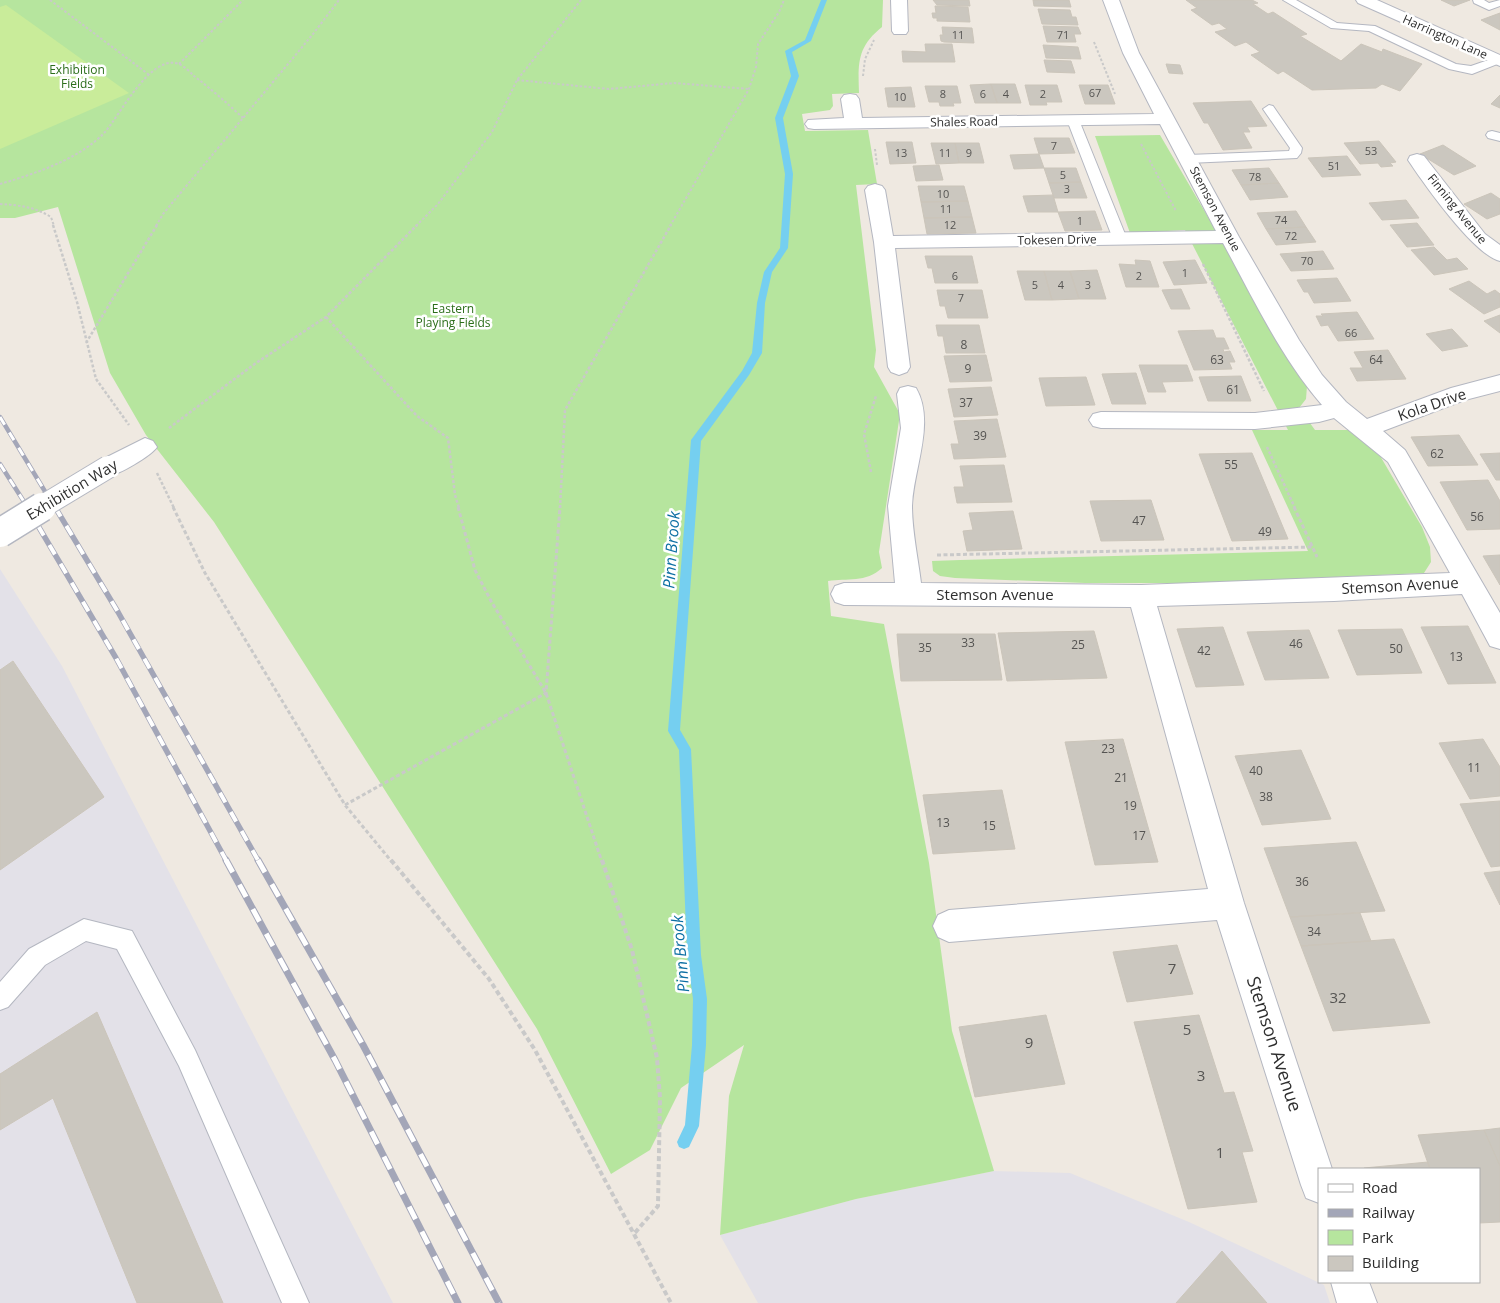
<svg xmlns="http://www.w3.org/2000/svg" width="1500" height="1303" font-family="'Open Sans',sans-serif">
<rect width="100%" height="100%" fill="#efe9e1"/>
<!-- industrial -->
<path fill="#e3e1e8" d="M0,569L62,666L393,1303H0Z
M994,1171L1070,1173L1189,1222L1324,1285L1330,1303H758L720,1235L856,1199Z"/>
<!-- green -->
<path fill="#b6e59e" d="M0,0H883L882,27C857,47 858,63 859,93L832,94L833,106L830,110L802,114L805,131L868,130L877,184L856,185L876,350L874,367L900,414L879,552L882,568C866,583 847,578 828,581L831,616L884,624L929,863L952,1031L994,1171L856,1199L720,1235L729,1096L744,1045L681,1088L650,1150L611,1174L537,1029L214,522L146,435L110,373L58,207L15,218H0Z
M1160,135L1307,386L1306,399L1299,408L1315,430H1348L1376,449L1422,527L1430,547L1431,562L1424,573L1200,583H1085L955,578L940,576L933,571L932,561L960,560L1308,551L1252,430H1288L1185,230L1130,233L1095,136Z"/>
<!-- pitch -->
<path fill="#c9ec9a" d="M6,5L129,93L0,149V7Z"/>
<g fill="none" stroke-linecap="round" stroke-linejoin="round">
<!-- stream -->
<path fill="#75cff0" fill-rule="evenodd" d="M821,0H827L811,41L792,52L799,76L783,118L793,174L788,248L772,272L765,303L762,353L749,375L701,441L680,730L691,749L701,955L707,999L706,1045L699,1126L689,1147L684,1149L679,1147L677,1142L685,1125L692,1045L693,999L687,955L679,750L668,731L691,440L742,371L752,353L757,303L764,272L780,248L785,174L775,118L791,76L785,51L805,40Z"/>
</g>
<!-- building -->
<path fill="#cbc7bf" stroke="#cbc5ba" d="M933,0H969L970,6L937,5Z
M1033,0H1069L1071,7L1034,6Z
M1186,0H1252L1258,3L1253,4L1268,14L1273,12L1307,34L1300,36L1341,61L1361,44L1382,52L1383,49L1422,64L1400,91L1382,84L1376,88L1312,90L1283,71L1278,74L1251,55L1260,52L1246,42L1235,46L1215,32L1227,29L1219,23L1212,25L1191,10L1197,8Z
M1441,0H1470L1454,6Z
M935,6L968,7L970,22L937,21V18H933L932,13H936Z
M1038,9L1070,10L1072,17H1076L1078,25L1042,24Z
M1500,13V30L1481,20Z
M1043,26L1078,27L1081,34H1074L1076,42H1047Z
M942,27L972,28L974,43L944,42L941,41L940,35H943Z
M925,44H952L955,62H903L902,51L926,52Z
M1043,45L1078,47L1081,59L1046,58Z
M1044,60L1071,61L1075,73L1047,72Z
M1166,64L1180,65L1183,74L1169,73Z
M991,84H1015L1021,103H997Z
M991,84L997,103H975L970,85Z
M1025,85H1057L1062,102H1046L1047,105H1030Z
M1079,85H1108L1115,104H1085Z
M925,86H957L961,103H953L954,106H940L939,102H929Z
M911,87L915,107H888L885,88Z
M1500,95V108L1491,104Z
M1251,101L1267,126L1247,127L1250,132H1243L1252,148L1223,150L1208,123H1204L1193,103Z
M1034,138H1069L1075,153L1039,154Z
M1379,141L1396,162L1390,163L1393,166L1381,167L1378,163L1360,164L1344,143Z
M886,142H912L916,163L890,164Z
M931,143H955L959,163L936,164Z
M955,143H979L984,163H959Z
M1443,145L1476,166L1454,175L1420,154Z
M1039,154L1044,168L1014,169L1010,155Z
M1347,156L1361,175L1322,177L1308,158Z
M939,165L943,180L916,181L913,166Z
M1044,168H1076L1081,182L1049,183Z
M1269,168L1279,183L1241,185L1232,170Z
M1081,182L1087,198H1054L1049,183Z
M1279,183L1288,197L1250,200L1241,185Z
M918,186H964L968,201L921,202Z
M1491,193L1500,199V214L1487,219L1464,204Z
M1053,195L1058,212H1028L1023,196Z
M1406,200L1419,218L1382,220L1369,203Z
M968,201L972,217L924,218L921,202Z
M1095,211L1102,230L1065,231L1058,212Z
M1296,211L1306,227L1266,229L1257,213Z
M972,217L976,233L927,234L924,218Z
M1417,223L1434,245L1407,247L1390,225Z
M1306,227L1316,242L1276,245L1266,229Z
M1434,247L1447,260L1457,258L1468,269L1434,275L1411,250Z
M1323,251L1334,269L1291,271L1280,254Z
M925,256H972L978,283H935L932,268H928Z
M1135,260L1150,261L1159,287H1126L1119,264L1136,265Z
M1195,260L1207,283L1174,285L1163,262Z
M1097,270L1106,299H1079L1070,271Z
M1017,271H1044L1052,300H1025Z
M1044,271H1070L1079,299L1052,300Z
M1337,278L1351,301L1314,303L1308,292H1304L1297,280Z
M1469,281L1487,294L1495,290L1500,294V307L1484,314L1449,289Z
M1181,289L1190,309H1171L1162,290Z
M937,290H982L988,318H948L945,306H940Z
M1357,312L1374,339L1338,341L1328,325L1321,326L1316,316H1323L1321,314Z
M1500,315V333L1484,321Z
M936,325H979L985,353H946L943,336H938Z
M1452,329L1468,346L1442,351L1426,334Z
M1213,330L1216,338H1224L1229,349H1223L1224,352L1230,351L1235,362H1229L1232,369L1194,370L1178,331Z
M1388,350L1406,379L1357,381L1350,368H1363L1354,352Z
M986,355L992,381L950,382L944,356Z
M1139,365H1187L1193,381L1162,382L1166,392H1148Z
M1136,373L1146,404H1112L1102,374Z
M1241,376L1251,401H1208L1199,377Z
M1086,377L1095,405L1046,406L1039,378Z
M991,387L998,415L954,417L948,389Z
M997,419L1006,457L954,459L951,444H959L954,421Z
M1459,435L1478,465L1428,466L1411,437Z
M1252,453L1288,539L1232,541L1199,454Z
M1500,453V480H1496L1480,454Z
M1004,465L1012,502L957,503L954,487H964L960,466Z
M1488,480L1500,501V529L1467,530L1440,482Z
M1151,500L1164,540L1101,541L1090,501Z
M1013,511L1022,549L967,551L963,531L973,530L969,513Z
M1500,555V585L1483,556Z
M1468,626L1496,683L1448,684L1421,627Z
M1223,627L1244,685L1196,687L1177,629Z
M1402,629L1422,673L1357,675L1338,630Z
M1309,630L1329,678L1265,680L1247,632Z
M1094,631L1107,678L1007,681L998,633Z
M897,634H995L1002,680L901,681Z
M13,661L104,797L0,870V670Z
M1123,739L1158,862L1095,865L1065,742Z
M1483,739L1500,767V796L1470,799L1439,743Z
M1301,750L1331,819L1262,825L1235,756Z
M1002,790L1015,849L933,854L923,795Z
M1500,801V866L1491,867L1460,804Z
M1356,842L1385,911L1290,917L1264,848Z
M1500,871V905L1484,873Z
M1360,913L1371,941L1301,946L1290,917Z
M1394,939L1430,1023L1333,1031L1301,946Z
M1177,945L1193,994L1127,1002L1113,952Z
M97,1012L223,1303H137L53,1098L0,1130V1074Z
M1046,1015L1065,1084L975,1097L959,1027Z
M1199,1015L1224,1093L1234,1092L1253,1151L1242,1152L1257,1202L1188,1209L1134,1022Z
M1500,1128V1166L1484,1130Z
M1484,1130L1500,1166V1222L1479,1223V1169H1430L1418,1135Z
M1428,1162L1430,1169H1364V1168Z
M1222,1251L1267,1303H1176Z"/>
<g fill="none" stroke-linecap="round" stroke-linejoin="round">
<!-- lane casing -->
<g stroke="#b4b7c1" stroke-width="2">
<path id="lane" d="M1283,0H1296L1337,23L1375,26L1456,64L1471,66L1497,57H1500V63L1472,74L1449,69L1369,31L1331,28Z
M1473,0H1484L1489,3L1500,0V6L1489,10L1474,3Z
M1269,105L1273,106L1302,148L1301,153L1297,158L1188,163L1182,159L1188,155L1289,151L1290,148L1263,109Z
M1073,116L1079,120L1127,239L1125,242H1115L1113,239L1067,120Z
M1492,131L1500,133V141L1488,138L1486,135L1488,132Z
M84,919L132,931L195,1050L309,1303H282L179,1066L117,949L86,941L45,965L8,1007L0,1010V982L29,949Z"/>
</g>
<!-- street casing -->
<g stroke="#b4b7c1" stroke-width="2">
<path id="street" d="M891,0H907L908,31L906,34H894L892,31Z
M1103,0H1119L1139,53L1239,237L1299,340L1322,375L1346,402L1367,419L1451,388L1500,375V391L1465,400L1383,431L1405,450L1500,613V649L1490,646L1462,594L1334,601L1157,606L1244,903L1332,1169H1319V1203L1306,1198L1301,1185L1217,920L949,942L938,937L933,926L938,915L949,910L1208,889L1131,607L844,605L835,602L831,594L835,586L844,583H895L888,506L901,428L897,394L900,388L908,386L916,388C936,422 913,470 912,506C912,531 918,558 921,583L1141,585L1450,573L1388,462L1334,418L1319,422L1255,429L1101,428L1093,426L1089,420L1093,414L1101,412L1255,413L1322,405C1281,358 1253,298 1223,243L895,248L910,367L907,372L899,375L891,372L888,367L874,242L865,190L868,186L875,184L882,186L885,190L893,236L1216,231L1160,124L814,129L808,128L805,124L808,120L844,118L841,99L844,95L850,94L856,95L859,99L862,118L1154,114L1123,53Z
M1417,154L1424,156L1485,234L1500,245V261C1474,255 1424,184 1408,160L1410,156Z
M145,438L153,441L157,447C152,455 118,476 107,476C105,476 102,474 99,473L96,467L99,461Z
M1331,1282H1369L1377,1303H1337Z"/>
</g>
<!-- secondary casing -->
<g stroke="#b4b7c1" stroke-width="2">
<path id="secondary" d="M1356,0H1377L1500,55V66L1358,3Z"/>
</g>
<!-- path-far3 -->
<path stroke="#c9c9c9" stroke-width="2" stroke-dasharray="2.5 2" stroke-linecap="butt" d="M50,0L148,74
M1094,42L1115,94
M179,64L243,0
M863,76L865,59L874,40
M517,80L609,89L674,83L749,89
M1141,144L1176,211
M875,149L877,165
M0,184C34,174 80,159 105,132C120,115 151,53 179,64C184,66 190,72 194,76C211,89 227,103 243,118
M0,204C18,205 35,207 51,217L54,226
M156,226L163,214L313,34L339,0
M416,226L438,204L492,132L517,80L581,0
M670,226L749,89L756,67L758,44L779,12L784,0"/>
<!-- path-far2 -->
<path stroke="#c9c9c9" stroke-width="2.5" stroke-dasharray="3 2" stroke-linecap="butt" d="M53,225L77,302L96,379L129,425
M1203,264L1264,391
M326,317L417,416L448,438L455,495L459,508
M86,343L157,225
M169,428L256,363L326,317L417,225
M1267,447L1295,508
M871,472L864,434L876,396
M157,473L174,508
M560,508L565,410L671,225"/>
<!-- path-far1 -->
<path stroke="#c9c9c9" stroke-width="3" stroke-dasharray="4 2.5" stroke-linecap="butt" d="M173,507L205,573L345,805L392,862
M458,507L475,570L491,601L546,693L602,862
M1294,507L1317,557
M937,555L1312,547
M345,805L546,693L560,507"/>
<!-- path -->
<path stroke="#c9c9c9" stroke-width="4" stroke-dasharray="5 3" stroke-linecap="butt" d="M391,860L489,979L535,1050L671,1303
M602,860L632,950L657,1058L660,1098L658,1206L633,1235"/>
<!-- lane -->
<use href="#lane" fill="#fff" fill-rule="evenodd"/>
<!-- street -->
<use href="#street" fill="#fff" fill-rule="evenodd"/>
<!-- secondary -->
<use href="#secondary" fill="#fff" fill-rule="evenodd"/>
<!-- rail-far2 casing -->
<g stroke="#a3a6b8" stroke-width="4.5">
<path id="rail-far2" d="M0,417L55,508
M0,464L28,508"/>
</g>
<!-- rail-far1 casing -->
<g stroke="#a3a6b8" stroke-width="5.5">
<path id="rail-far1" d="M27,507L116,658L227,862
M55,507L118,612L259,862"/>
</g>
<!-- rail casing -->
<g stroke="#a3a6b8" stroke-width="7">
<path id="rail" d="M226,860L335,1060L458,1303
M258,860L363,1045L499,1303"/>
</g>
<!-- rail-far2 -->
<use href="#rail-far2" stroke="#fff" stroke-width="3" stroke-dasharray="9" stroke-linecap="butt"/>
<!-- rail-far1 -->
<use href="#rail-far1" stroke="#fff" stroke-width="4" stroke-dasharray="11" stroke-linecap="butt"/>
<!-- rail -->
<use href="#rail" stroke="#fff" stroke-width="5" stroke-dasharray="14" stroke-linecap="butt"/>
<!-- street-bridge-far1 casing -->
<g stroke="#b4b7c1" stroke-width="24" stroke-linecap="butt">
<path id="street-bridge-far1" d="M40,508L108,467"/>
</g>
<!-- street-bridge casing -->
<g stroke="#b4b7c1" stroke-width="31" stroke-linecap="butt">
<path id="street-bridge" d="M0,533L42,507"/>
</g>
<!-- street-bridge-far1 -->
<use href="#street-bridge-far1" stroke="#fff" stroke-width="22"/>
<!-- street-bridge -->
<use href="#street-bridge" stroke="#fff" stroke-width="28"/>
</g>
<g text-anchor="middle" stroke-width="5" stroke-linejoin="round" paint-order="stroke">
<!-- far-number labels -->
<g font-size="11" fill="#555452">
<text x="958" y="39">11</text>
<text x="1063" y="39">71</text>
<text x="1095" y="97">67</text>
<text x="943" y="98">8</text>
<text x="983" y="98">6</text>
<text x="1006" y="98">4</text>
<text x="1043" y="98">2</text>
<text x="900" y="101">10</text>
<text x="1054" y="150">7</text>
<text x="1371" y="155">53</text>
<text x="901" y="157">13</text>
<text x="945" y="157">11</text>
<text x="969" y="157">9</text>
<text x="1334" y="170">51</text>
<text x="1063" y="179">5</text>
<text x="1255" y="181">78</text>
<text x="1067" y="193">3</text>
<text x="943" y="198">10</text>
<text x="946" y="213">11</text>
<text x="1281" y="224">74</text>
<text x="1080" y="225">1</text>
<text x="950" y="229">12</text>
<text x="1291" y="240">72</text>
<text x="1307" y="265">70</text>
<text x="1185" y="277">1</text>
<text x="955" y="280">6</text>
<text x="1139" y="280">2</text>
<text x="1035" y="289">5</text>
<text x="1061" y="289">4</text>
<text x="1088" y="289">3</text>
<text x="961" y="302">7</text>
<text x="1351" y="337">66</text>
</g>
<!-- far-street labels -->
<g font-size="12" fill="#2e2e2e" stroke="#fff">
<text transform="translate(1445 37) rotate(24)" y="4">Harrington Lane</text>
<text transform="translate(964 122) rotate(-1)" y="4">Shales Road</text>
<text transform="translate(1215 209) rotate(62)" y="4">Stemson Avenue</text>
<text transform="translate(1457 209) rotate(51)" y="4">Finning Avenue</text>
<text transform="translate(1057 240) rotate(-1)" y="4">Tokesen Drive</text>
</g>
<!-- far-park labels -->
<g font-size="12" fill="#2c6e1b" stroke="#fff">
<text x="77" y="74">Exhibition<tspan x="77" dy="14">Fields</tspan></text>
<text x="453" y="313">Eastern<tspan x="453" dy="14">Playing Fields</tspan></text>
</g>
<!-- number labels -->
<g font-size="12" fill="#555452">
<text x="964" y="349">8</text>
<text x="1217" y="364">63</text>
<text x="1376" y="364">64</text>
<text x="968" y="373">9</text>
<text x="1233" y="394">61</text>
<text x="966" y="407">37</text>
<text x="980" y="440">39</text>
<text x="1437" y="458">62</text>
<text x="1231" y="469">55</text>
<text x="1477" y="521">56</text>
<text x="1139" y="525">47</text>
<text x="1265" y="536">49</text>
<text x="968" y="647">33</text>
<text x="1296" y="648">46</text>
<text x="1078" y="649">25</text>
<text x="925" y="652">35</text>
<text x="1396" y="653">50</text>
<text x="1204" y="655">42</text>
<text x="1456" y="661">13</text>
<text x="1108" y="753">23</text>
<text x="1474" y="772">11</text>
<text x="1256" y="775">40</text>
<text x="1121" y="782">21</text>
<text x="1266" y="801">38</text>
<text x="1130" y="810">19</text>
<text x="943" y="827">13</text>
<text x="989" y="830">15</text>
<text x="1139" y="840">17</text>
<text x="1302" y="886">36</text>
<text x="1314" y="936">34</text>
</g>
<!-- street labels -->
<g font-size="15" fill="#2e2e2e" stroke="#fff">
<text transform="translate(1432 405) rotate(-19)" y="5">Kola Drive</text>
<text transform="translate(72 490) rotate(-31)" y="5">Exhibition Way</text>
<text transform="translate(1400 586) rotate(-3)" y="5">Stemson Avenue</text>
<text x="995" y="600">Stemson Avenue</text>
</g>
<!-- near-number labels -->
<g font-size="15" fill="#555452">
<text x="1172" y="974">7</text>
<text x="1338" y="1003">32</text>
<text x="1187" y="1035">5</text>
<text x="1029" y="1048">9</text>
<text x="1201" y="1081">3</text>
<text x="1220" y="1158">1</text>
</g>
<!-- water labels -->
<g font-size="16" font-style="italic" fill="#0d6fa3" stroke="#fff">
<text transform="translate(671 550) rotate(-86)" y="6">Pinn Brook</text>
<text transform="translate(680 954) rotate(-95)" y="6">Pinn Brook</text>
</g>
<!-- near-street labels -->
<g font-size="18" fill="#2e2e2e" stroke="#fff">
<text transform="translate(1274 1044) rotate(72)" y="6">Stemson Avenue</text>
</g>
</g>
<!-- legend -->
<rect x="1318" y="1168" width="162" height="115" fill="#ffffff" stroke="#ababab"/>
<rect x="1328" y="1184" width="25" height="8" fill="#ffffff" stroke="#ababab"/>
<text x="1362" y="1193" font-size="15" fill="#2e2e2e">Road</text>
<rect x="1328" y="1209" width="25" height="8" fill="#a3a6b8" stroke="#ababab"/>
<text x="1362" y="1218" font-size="15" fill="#2e2e2e">Railway</text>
<rect x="1328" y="1230" width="25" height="15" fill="#b6e59e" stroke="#ababab"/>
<text x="1362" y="1243" font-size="15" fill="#2e2e2e">Park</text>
<rect x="1328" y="1256" width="25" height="15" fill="#cbc7bf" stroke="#ababab"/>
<text x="1362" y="1268" font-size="15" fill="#2e2e2e">Building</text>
</svg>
